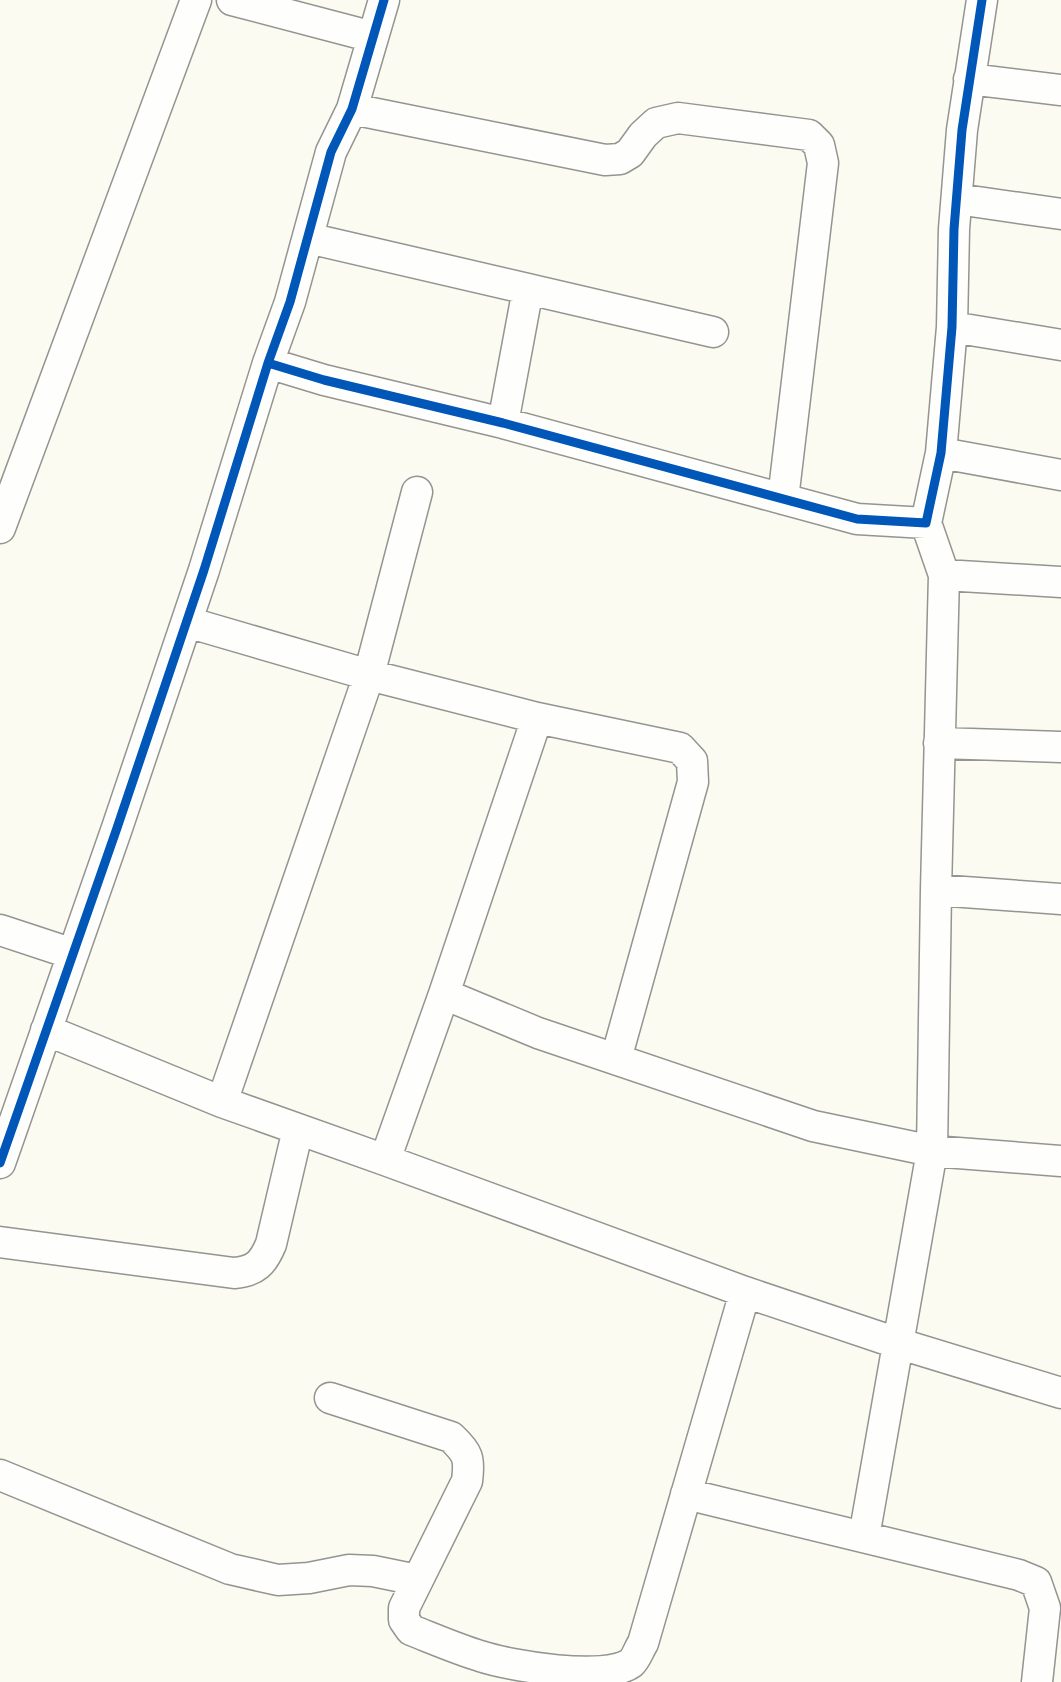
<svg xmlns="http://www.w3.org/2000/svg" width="1061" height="1682" font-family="'Playfair Display',serif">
<rect width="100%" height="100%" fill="#fbfbf1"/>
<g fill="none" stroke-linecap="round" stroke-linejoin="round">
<!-- minor casing -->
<g stroke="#949490" stroke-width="33">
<path id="minor" d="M232,0L373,37
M969,79L1061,90
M352,109L605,160L620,159L630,153L643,135L656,123L678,118L809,135L819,145L823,163L783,499
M957,199L1061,214
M308,238L713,332
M952,327L1061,345
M268,363L324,380L503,423L857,519L926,523L941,453L952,327L954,229L962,130L982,0
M503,423L528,289
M941,453L1061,475
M926,523L944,575L1061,582
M0,528L196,0
M944,575L936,890L932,1151L1061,1161
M187,622L369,675L537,718L680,748L692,761L693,782L616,1059
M939,743L1061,747
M936,890L1061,899
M0,930L73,954
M444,994L538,1033L813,1126L932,1151L864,1537
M46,1030L222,1102L385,1160L745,1292L897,1343L1061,1393
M222,1102L369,675L417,492
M385,1160L444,994L537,718
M0,1163L117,828L204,570L268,363L290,302L331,152L352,109L384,0
M0,1242L234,1273C256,1271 263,1263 271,1244L298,1129
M330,1398L451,1437C468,1453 470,1458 467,1481L404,1608V1620L411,1630C434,1639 457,1649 480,1656C510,1666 606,1682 631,1663C636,1659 639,1649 643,1643L745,1292
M0,1475L230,1569L278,1580L309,1578L349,1570L373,1571L417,1580
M686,1494L1019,1575L1036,1582L1045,1608L1037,1682"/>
</g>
<!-- minor -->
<use href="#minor" stroke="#fefefd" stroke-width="30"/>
<!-- cycleway casing -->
<g stroke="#fff" stroke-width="13">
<path id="cycleway" d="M268,363L324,380L503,423L857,519L926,523L941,453L952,327L954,229L962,130L982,0
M0,1163L117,828L204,570L268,363L290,302L331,152L352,109L384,0"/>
</g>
<!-- cycleway -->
<use href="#cycleway" stroke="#0057b8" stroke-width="9"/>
</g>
</svg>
